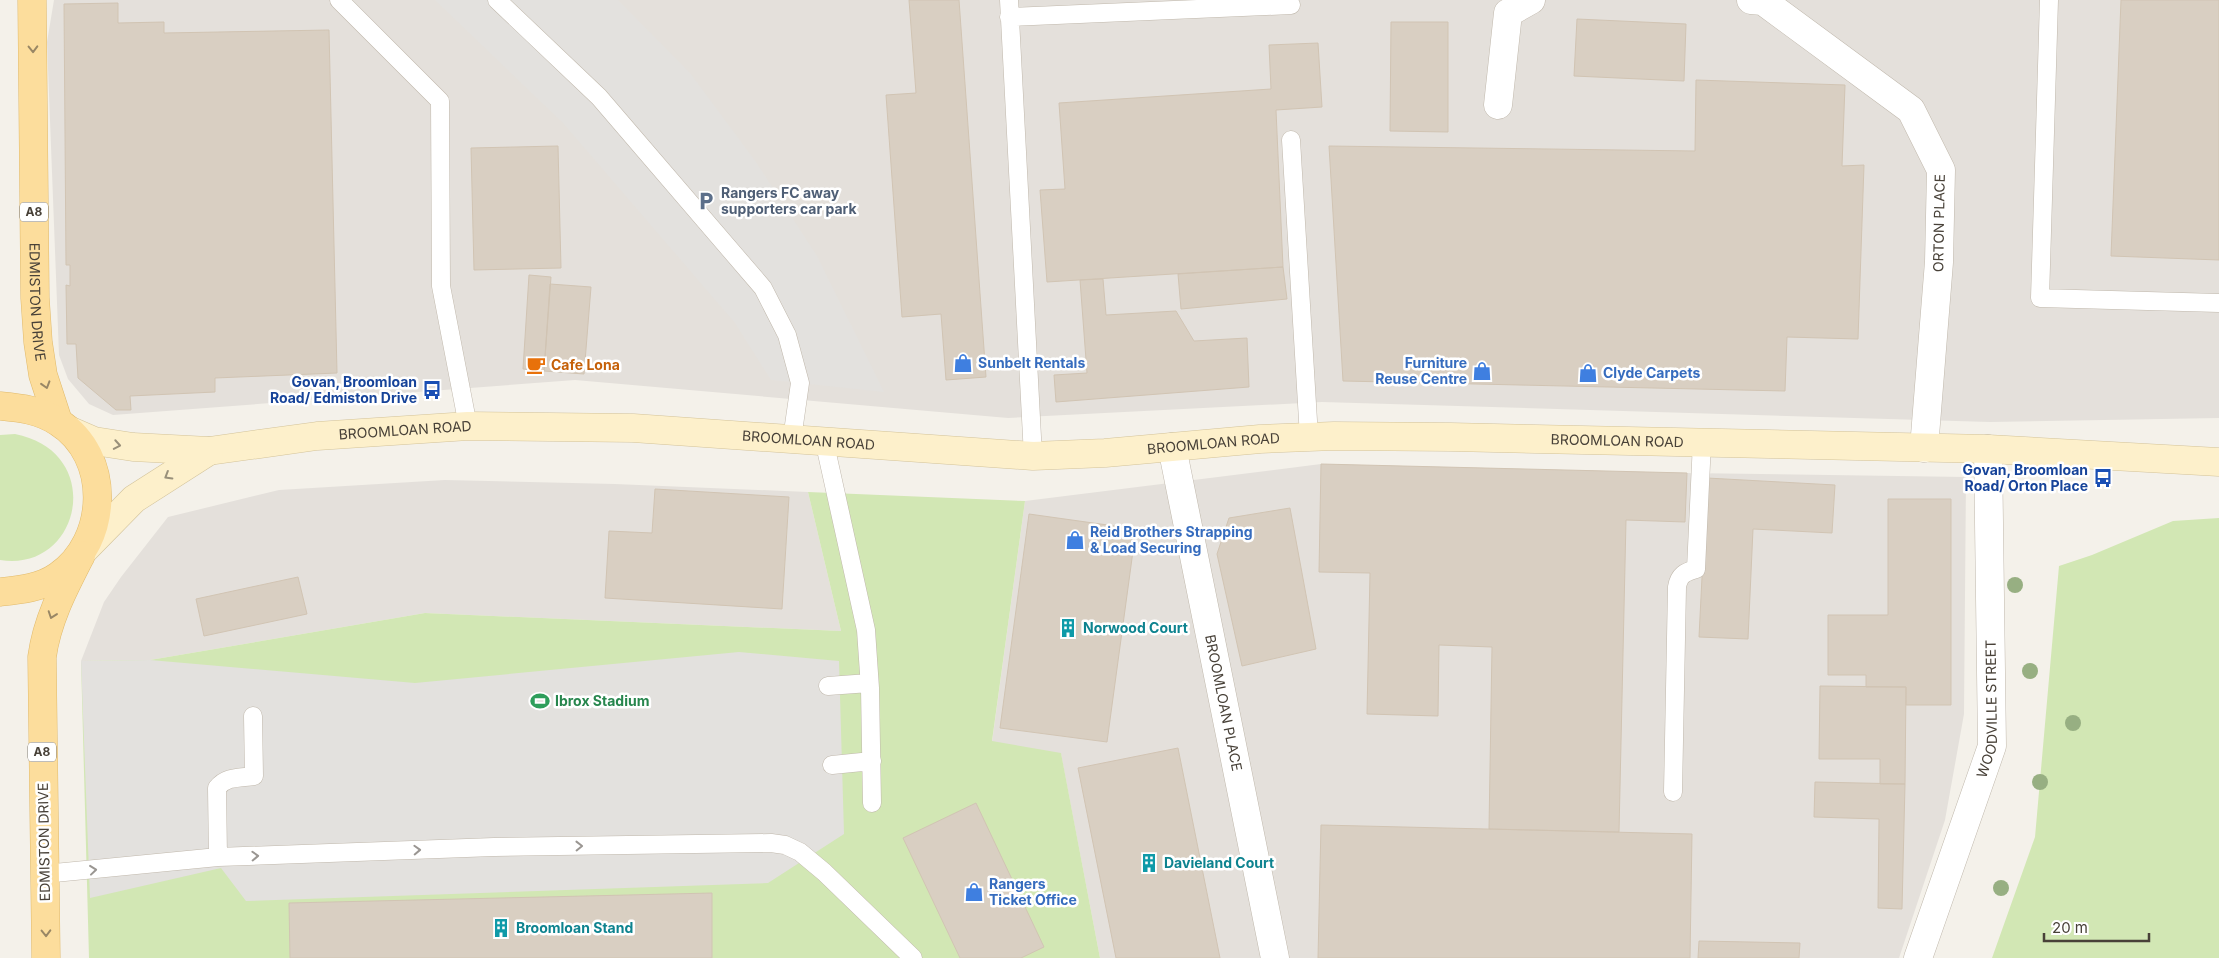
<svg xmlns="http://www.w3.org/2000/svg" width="2219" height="958" font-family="Inter,sans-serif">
<rect width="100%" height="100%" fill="#f4f1ea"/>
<!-- industrial -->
<path fill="#e4e0db" d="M54,0H2219V418L1990,422L1322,402L1008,418L575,380L113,415L89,404L68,379L59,355L47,42Z
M1321,464L1687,473L1966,477L1964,714L1945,820L1899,958H1100L1061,754L992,742L1025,501Z
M445,480L615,484L808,492L841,631L425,613L150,660L81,661L104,602L121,577L168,517L279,490Z"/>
<!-- green -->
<path fill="#d2e7b4" d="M15,434C107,452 81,573 0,560V435Z
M808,492L1025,501L992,741L1061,753L1100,958H89L81,661L150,660L425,613L841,631Z
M2219,518V958H1992L2035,837L2059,566L2092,555L2173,521Z"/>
<!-- parking -->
<path fill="#e3e1de" d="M435,0H618L690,73L756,162L817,256L884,392L771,380L735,323L563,123Z
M739,652L839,661L844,834L768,883L246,901L221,868L90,898L81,661L150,660L415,683Z"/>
<!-- building -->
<path fill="#d9cfc2" stroke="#d1c4b3" d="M909,0H959L986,377L946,380L941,314L902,317L886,95L916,93Z
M2121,0H2219V260L2111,256Z
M118,3V23L164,22V33L329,30L337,373L215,378V392L130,396L131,410H116L78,378L76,344H67L66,285L70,286V265H66L64,4Z
M1577,19L1686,24L1684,81L1574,76Z
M1391,22H1448V132L1390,131Z
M1318,43L1322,107L1276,110L1283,267L1047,282L1040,190L1065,189L1059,103L1271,89L1269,45Z
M1696,80L1845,85L1842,166L1864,165L1858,339L1787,337L1785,391L1343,381L1329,146L1695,151Z
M558,146L561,268L474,270L471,148Z
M1283,267L1287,299L1181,309L1178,274Z
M529,275L551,277L544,371L523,369Z
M1103,279L1106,315L1176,311L1194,341L1247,338L1249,387L1056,402L1054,375L1087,373L1080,280Z
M550,284L591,287L584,374L544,371Z
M1321,464L1687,473L1685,522L1626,520L1619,832L1489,829L1492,647L1439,645L1438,716L1367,714L1370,573L1319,572Z
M1707,478L1835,485L1832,533L1753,529L1748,639L1699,637Z
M655,489L789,497L782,609L605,598L609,531L652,533Z
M1888,499H1951V705H1906V687H1866V675H1828V615H1888Z
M1290,508L1316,649L1242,666L1217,554L1229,518Z
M1029,514L1136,529L1107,742L1000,728Z
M298,577L307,614L204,636L196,599Z
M1820,686L1906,687L1905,784H1880V759H1819Z
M1178,748L1220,958H1116L1078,768Z
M1815,782L1905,784L1902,909L1878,908L1879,819L1814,817Z
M976,803L1044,947L1021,958H960L903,838Z
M1321,825L1692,834L1690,958H1318Z
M712,893V958H290L289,903Z
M1699,941L1800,943L1799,958H1698Z"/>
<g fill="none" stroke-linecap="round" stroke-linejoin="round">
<!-- lane casing -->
<g stroke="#c0b8ac" stroke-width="19">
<path id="lane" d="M339,0L440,101L441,286L468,426
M497,0L599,97L763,288L787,335L800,383L792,439
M1009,0L1033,456
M2049,0L2040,298L2219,303
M1009,17L1291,5
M1291,140L1309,437
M824,440L866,630L870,688L872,803
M828,686L869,683
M832,765L872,761
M1673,792L1677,587C1679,575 1685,572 1696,569L1702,442
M218,857L217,788C226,776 240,778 254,776L253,716
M44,874L218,857L494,847L771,843L785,845L800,852L824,872L913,958"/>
</g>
<!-- street casing -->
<g stroke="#c0b8ac" stroke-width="29">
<g id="street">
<path d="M1751,0L1763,1L1911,110L1941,170L1939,262L1924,448"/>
<path d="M1498,105L1508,13L1531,0"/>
<path id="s1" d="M1172,447L1275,958"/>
<path id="s2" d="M1918,958L1992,746L1988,449"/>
</g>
</g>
<!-- secondary casing -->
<g stroke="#d3c39a" stroke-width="29">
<g id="secondary">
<path id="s3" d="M71,431L94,441L133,447L209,451L317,436L468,426L633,428L1033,456L1105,453L1260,439L1334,436L1451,437L1988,449L2219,462"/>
<path d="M83,551L134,499L209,451"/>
</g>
</g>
<!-- primary casing -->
<g stroke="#e1ba6b" stroke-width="29">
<g id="primary">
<path id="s4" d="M32,0L35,298L38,342L43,375L58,421"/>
<path d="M0,406C21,408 40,410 58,422C112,456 109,541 58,576C41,588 20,590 0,592"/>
<path d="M46,958L42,657C47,620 64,588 81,555"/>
</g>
</g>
<!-- lane -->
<use href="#lane" stroke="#fff" stroke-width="18"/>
<!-- street -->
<use href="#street" stroke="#fff" stroke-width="28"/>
<!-- secondary -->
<use href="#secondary" stroke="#fdf0cb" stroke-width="28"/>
<!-- primary -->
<use href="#primary" stroke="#fcdd9c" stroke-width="28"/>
</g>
<!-- trees -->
<g fill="#97af82">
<circle cx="2015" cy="585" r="8"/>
<circle cx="2030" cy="671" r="8"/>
<circle cx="2073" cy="723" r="8"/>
<circle cx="2040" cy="782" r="8"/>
<circle cx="2001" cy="888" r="8"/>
</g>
<!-- one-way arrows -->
<defs><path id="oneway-chevron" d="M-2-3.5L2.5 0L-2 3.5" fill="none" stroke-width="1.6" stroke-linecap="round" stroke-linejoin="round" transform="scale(1.25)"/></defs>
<g stroke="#998765">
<use href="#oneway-chevron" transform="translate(33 49) rotate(89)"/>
<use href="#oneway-chevron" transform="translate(46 385) rotate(73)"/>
<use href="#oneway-chevron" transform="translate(52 615) rotate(109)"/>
<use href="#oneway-chevron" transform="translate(46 933) rotate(89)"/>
</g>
<g stroke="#99907a">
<use href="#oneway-chevron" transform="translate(117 445) rotate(10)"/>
<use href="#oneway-chevron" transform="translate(168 476) rotate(149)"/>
</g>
<g stroke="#9a9692">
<use href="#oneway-chevron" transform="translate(579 846) rotate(-1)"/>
<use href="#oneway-chevron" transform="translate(417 850) rotate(-2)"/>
<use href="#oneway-chevron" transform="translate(255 856) rotate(-2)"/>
<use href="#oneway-chevron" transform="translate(93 870) rotate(-6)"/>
</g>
<!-- icons -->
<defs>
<g id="parking-bare" transform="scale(1.5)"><path d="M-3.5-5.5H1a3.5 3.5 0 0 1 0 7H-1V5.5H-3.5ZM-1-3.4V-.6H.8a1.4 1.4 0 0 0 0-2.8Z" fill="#5c6f8a" stroke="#fff" stroke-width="2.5" paint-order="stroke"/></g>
<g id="shop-bare" transform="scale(1.5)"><path d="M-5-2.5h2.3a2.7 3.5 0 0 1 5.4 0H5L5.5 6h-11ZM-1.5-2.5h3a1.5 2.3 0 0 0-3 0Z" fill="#3f7fe0" stroke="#fff" stroke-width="2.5" paint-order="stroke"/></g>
<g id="cafe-bare" transform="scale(1.5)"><path d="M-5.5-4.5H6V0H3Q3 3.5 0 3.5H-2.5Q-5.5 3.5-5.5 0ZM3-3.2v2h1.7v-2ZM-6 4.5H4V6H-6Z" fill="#e8710a" stroke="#fff" stroke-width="2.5" paint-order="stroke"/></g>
<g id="bus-bare" transform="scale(1.5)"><path d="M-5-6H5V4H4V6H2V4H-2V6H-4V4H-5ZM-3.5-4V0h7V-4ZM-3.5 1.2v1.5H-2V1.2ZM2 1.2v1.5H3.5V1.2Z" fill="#1a4fb4" stroke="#fff" stroke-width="2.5" paint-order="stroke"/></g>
<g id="building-bare" transform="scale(1.5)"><path d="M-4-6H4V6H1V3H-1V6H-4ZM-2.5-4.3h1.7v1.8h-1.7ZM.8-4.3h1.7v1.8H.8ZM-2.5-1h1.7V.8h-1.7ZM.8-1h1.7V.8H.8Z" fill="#0f9aa8" stroke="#fff" stroke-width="2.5" paint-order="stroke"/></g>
<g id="stadium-bare" transform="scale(1.5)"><path d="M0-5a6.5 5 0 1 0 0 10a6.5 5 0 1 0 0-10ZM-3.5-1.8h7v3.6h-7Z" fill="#2e9e5b" stroke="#fff" stroke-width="2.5" paint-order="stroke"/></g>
</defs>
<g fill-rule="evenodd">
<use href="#parking-bare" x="706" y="201"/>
<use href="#shop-bare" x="963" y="363"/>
<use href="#cafe-bare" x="536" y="365"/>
<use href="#shop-bare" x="1482" y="371"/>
<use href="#shop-bare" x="1588" y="373"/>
<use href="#bus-bare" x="432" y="390"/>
<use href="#bus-bare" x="2103" y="478"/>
<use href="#shop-bare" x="1075" y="540"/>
<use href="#building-bare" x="1068" y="628"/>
<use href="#stadium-bare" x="540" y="701"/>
<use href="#building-bare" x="1149" y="863"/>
<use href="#shop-bare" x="974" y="892"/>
<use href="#building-bare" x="501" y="928"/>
</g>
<g text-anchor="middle" stroke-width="5" stroke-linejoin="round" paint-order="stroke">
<!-- shield labels -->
<g fill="#fff" stroke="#7f7a74" stroke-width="1">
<rect x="20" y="202.5" width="28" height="19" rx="4"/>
<rect x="28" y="742.5" width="28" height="19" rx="4"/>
</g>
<g font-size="12" font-weight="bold" fill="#484138">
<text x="34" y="216">A8</text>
<text x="42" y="756">A8</text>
</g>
<!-- service labels -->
<g font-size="14" font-weight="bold" fill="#4e5e75" stroke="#fff" text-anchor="start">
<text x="721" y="198">Rangers FC away<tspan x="721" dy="16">supporters car park</tspan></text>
</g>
<!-- street labels -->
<g font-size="14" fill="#484138" stroke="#fff">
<text transform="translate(1939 223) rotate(-89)" y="5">ORTON PLACE</text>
<text dy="5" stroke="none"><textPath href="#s4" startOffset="302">EDMISTON DRIVE</textPath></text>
<text dy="5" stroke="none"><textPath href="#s3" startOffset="338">BROOMLOAN ROAD</textPath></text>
<text dy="5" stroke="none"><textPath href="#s3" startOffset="742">BROOMLOAN ROAD</textPath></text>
<text dy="5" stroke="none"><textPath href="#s3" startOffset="1552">BROOMLOAN ROAD</textPath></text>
<text dy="5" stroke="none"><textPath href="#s3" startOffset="1148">BROOMLOAN ROAD</textPath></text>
<text dy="5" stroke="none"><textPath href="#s1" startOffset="261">BROOMLOAN PLACE</textPath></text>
<text dy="5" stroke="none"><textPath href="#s2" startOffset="261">WOODVILLE STREET</textPath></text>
<text transform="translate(44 842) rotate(-91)" y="5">EDMISTON DRIVE</text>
</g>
<!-- shop labels -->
<g font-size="14" font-weight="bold" fill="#366cbe" stroke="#fff" text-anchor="start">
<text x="978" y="368">Sunbelt Rentals</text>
<text x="1467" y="368" text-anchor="end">Furniture<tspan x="1467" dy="16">Reuse Centre</tspan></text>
<text x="1603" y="378">Clyde Carpets</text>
<text x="1090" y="537">Reid Brothers Strapping<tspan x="1090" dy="16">&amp; Load Securing</tspan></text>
<text x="989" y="889">Rangers<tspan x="989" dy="16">Ticket Office</tspan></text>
</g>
<!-- food labels -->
<g font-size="14" font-weight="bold" fill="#c56008" stroke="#fff" text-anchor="start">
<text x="551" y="370">Cafe Lona</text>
</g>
<!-- transit labels -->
<g font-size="14" font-weight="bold" fill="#164399" stroke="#fff" text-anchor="end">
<text x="417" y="387">Govan, Broomloan<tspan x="417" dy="16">Road/ Edmiston Drive</tspan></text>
<text x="2088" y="475">Govan, Broomloan<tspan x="2088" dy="16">Road/ Orton Place</tspan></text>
</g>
<!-- culture labels -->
<g font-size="14" font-weight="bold" fill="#0d838f" stroke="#fff" text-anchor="start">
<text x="1083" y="633">Norwood Court</text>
<text x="1164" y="868">Davieland Court</text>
<text x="516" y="933">Broomloan Stand</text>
</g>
<!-- leisure labels -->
<g font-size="14" font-weight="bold" fill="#27864d" stroke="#fff" text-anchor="start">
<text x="555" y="706">Ibrox Stadium</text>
</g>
</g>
<!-- scale -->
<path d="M2044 933v8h105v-8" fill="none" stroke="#484138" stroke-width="2.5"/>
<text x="2052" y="933" font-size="15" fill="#484138" stroke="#ffffff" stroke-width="4" paint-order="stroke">20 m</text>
</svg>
